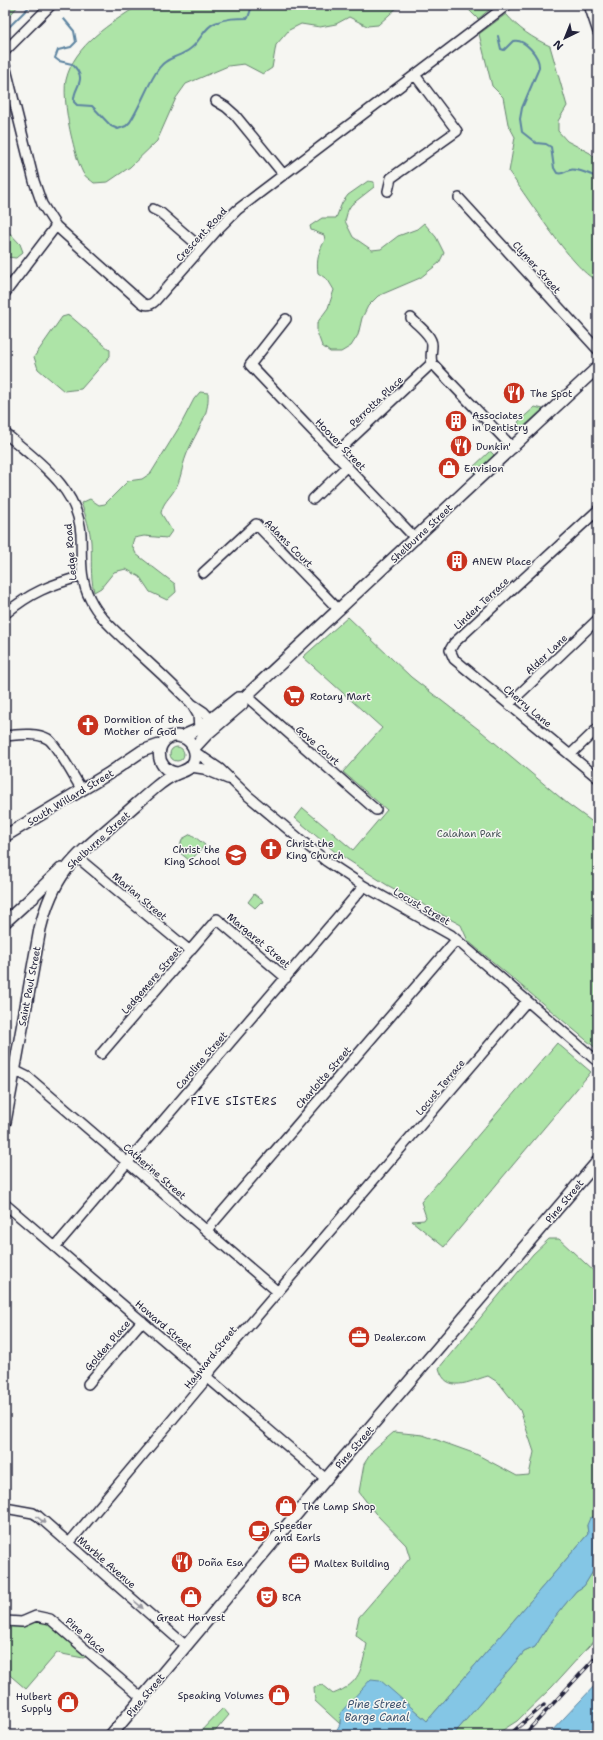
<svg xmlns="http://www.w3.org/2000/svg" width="603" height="1740" font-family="'Shantell Sans',sans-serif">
<rect width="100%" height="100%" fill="#f6f6f2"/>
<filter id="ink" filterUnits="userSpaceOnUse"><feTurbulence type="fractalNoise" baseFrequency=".025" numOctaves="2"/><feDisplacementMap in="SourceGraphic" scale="8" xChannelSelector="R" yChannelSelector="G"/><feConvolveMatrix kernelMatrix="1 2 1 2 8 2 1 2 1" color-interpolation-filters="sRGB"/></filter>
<g filter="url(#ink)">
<!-- green -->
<path fill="#ade4a7" stroke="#688371" d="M5,5H19L5,21Z
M139,5H400L378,25L367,26L349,17L336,24L320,27L301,24L289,30L276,45L272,68L263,74L244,64L228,66L186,84L176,98L157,141L130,167L108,182L94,183C91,180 85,177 83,173C77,161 74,147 71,135C68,122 63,93 66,80C74,45 111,23 139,5Z
M462,5H495L478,19L468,9Z
M506,14C519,29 532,38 550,46L567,106L558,121V131L567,141L590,153L598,161V280C579,279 523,191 509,172L515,137L508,124L503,97L492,86L479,34Z
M368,181L374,182V187L351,205L348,210L345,221L353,237L372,250L381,249L398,236L417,229L424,223L436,237L444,253L439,263L420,278L378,296L368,306L362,318L358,335L351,346L341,352H330L322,346L317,332V323L328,308L334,290L328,280L318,273C316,260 319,251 325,240L324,235L311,230L310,226L322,218H336L342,203L348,195Z
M5,228L20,244L23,252L16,258L7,257L5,254Z
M69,315L110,350V356L81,389L64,391L38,369L34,357L62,317Z
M200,392L208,393C210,417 194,434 186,456C182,466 181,480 175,489C170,498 163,502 161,513L172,531L167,538L144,536L134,538L132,545L136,554L175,584L176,592L167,600L150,592L140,577L126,569L114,572L101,588L94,592C90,575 92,560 91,542C90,529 86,516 81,503L90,499L99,505L105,504L128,481L142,479L151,473L180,426L194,399Z
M535,407L543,409L520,430L518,422Z
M490,451L494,455L475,473L471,469Z
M348,617L411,677L482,732L568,804L598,826V1050L468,941L461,925L387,885L334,851L295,818L303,808L353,850L387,810L343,772L382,728L303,657Z
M170 754a7 7 0 1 1 14 0a7 7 0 1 1-14 0Z
M191,834L205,845L190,861L179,852L182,839Z
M254,894L263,901L262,903L261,902L255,908L248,902Z
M557,1043L591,1072L444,1247L412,1221L424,1220L426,1217L421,1202Z
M549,1239H559L598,1275V1515L587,1525L588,1534L427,1721L380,1681L341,1712L340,1724L315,1701L314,1687L322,1685L333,1694C361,1683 361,1670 367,1644L355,1635L359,1617L410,1558L406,1545L375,1513L359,1492L364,1464L373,1450L394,1432L423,1435L476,1454L517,1476L529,1475L534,1452L520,1410L499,1383L488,1376C470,1381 446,1395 439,1368L533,1254Z
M598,1563V1636L552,1687L517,1721L495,1735H453L524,1652L535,1647L549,1624L576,1591L584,1586Z
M43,1619L53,1625L88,1656L83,1658L57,1653L26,1689L5,1671V1625Z
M223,1708L229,1715L212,1735H197Z"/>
<!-- water -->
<path fill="#84c6e5" stroke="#5d84a1" d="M598,1515V1563L584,1586L576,1591L549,1624L535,1647L524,1652L453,1735H334L340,1724L341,1712L371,1679L380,1680L427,1721L588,1534L587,1525L590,1518Z
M598,1682V1735H548Z"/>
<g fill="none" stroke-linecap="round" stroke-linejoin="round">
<!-- stream -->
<path stroke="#5d84a1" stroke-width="2" d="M64,19L74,31L76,42L71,47L58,50L55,58L59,61L72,64C90,81 72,87 74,102L77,105L92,106L111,126L118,129L126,126L130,122C141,105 148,83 159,68C167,57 180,57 190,49C200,42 204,27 215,23C226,18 237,18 248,18L251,9L256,5
M5,31L31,5
M498,36L501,49L504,50L513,41C525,38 540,57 539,68L522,108L520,119L522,132L536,143L546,144L551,147L554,168L557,173C563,175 565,171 570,170C575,168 594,175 598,179
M598,208L595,212L598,228"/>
<!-- minor casing -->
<g stroke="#22223b" stroke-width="12">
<path id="minor" d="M589,5L598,32
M5,51L51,5
M5,65L34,181L42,204L56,226L140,301C145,306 150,306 155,301L219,228L237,210L507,5
M216,101L226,107L235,115L284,175
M388,191L391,178L457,131L415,75
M459,198L598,350
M153,209L161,213L201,248
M5,293L56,226
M411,318C417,325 432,335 432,345C432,352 430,356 432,363L513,448
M286,319L250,365L416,539
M5,433C37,461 78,487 81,534C82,557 79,578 90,599C99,618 117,632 132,647C152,665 172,684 191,703L198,715L199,729
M335,454L432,363
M313,499L347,466
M598,510L454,643L450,650L454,659L598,778
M203,573L256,524L339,610
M5,614C31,592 50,585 82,576
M246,696L376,810
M192,704L204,712L215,724
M509,704L598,619
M5,736C18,735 36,732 48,739C57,745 75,779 82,790
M195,752L220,769L247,795L326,861L364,886L451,935L598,1062
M570,755L598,728
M191,767L204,769L228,779
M77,857L190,951
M101,1054L217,919L286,978
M14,1070L28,1077L278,1292
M5,1204L326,1479
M207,1230L456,940
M55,1247L364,886
M88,1384L142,1321
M5,1508L33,1513L38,1516L186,1646
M69,1543L203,1383L210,1371L527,1001
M5,1621L22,1622L36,1616L50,1619L142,1698"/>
</g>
<!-- major casing -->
<g stroke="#22223b" stroke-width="14">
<path id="major" d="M181,737L199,729L238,698H244L246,696L598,367
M194,748L207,734L242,704
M5,836L108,774L142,751L162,744
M27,902L61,869
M5,922L27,902L33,898
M5,1122L40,929C54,872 75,857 117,821C130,810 143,798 156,787C162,782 169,777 176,774C182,771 188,771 192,765C200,754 192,737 177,736C155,735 152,770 177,773
M111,1735L331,1473L598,1161"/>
</g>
<!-- minor -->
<use href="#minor" stroke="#f6f6f2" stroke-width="9"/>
<!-- major -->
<use href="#major" stroke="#f6f6f2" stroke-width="11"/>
<!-- rail casing -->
<g stroke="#22223b" stroke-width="3.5">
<path id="rail" d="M509,1735L544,1705
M524,1735L598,1655"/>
</g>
<!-- rail -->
<use href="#rail" stroke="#f6f6f2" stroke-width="2" stroke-dasharray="6" stroke-linecap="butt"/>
</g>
<!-- one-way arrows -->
<defs><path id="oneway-solid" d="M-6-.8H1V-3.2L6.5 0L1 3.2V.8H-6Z"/></defs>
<g fill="#9797a0">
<use href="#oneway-solid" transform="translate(41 1520) rotate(39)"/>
<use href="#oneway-solid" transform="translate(139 1605) rotate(41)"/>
</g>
</g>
<!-- icons -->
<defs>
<g id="restaurant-disc" transform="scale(1.15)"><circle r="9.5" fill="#c8321e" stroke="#f6f6f2"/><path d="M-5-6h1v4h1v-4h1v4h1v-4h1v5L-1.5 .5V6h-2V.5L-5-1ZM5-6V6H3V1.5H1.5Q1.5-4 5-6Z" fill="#fff"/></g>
<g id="building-disc" transform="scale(1.15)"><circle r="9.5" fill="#c8321e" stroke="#f6f6f2"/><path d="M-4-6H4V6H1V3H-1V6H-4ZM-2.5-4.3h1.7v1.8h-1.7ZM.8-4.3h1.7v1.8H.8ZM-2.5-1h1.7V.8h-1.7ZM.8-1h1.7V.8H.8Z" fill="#fff"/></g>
<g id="shop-disc" transform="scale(1.15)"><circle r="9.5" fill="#c8321e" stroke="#f6f6f2"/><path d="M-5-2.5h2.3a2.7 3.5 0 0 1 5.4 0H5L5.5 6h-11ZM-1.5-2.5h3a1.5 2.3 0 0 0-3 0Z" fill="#fff"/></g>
<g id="supermarket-disc" transform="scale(1.15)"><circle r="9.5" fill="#c8321e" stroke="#f6f6f2"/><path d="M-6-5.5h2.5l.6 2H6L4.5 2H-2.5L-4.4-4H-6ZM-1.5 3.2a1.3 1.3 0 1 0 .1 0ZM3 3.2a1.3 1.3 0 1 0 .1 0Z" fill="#fff"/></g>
<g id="church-disc" transform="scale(1.15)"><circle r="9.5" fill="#c8321e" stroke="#f6f6f2"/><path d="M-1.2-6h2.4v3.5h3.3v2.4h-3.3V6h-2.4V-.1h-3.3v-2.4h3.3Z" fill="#fff"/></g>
<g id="school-disc" transform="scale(1.15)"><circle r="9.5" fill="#c8321e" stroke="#f6f6f2"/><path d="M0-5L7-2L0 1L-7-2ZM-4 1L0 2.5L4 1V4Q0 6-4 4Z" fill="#fff"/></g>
<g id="office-disc" transform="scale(1.15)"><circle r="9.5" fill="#c8321e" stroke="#f6f6f2"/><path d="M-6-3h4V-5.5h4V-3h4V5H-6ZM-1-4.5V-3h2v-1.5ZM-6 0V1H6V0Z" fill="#fff"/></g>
<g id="cafe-disc" transform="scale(1.15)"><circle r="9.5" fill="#c8321e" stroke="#f6f6f2"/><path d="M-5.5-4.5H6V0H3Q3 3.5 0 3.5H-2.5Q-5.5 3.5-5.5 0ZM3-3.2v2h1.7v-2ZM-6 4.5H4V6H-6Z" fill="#fff"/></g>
<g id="theatre-disc" transform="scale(1.15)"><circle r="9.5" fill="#c8321e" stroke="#f6f6f2"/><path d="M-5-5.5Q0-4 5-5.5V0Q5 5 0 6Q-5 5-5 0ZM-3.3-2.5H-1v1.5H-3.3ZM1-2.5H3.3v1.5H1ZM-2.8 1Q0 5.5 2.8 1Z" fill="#fff"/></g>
</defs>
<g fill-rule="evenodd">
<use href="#restaurant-disc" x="514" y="393"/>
<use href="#building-disc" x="456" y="421"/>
<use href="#restaurant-disc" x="461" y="446"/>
<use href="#shop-disc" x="449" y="468"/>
<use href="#building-disc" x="457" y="561"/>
<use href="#supermarket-disc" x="294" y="696"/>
<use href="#church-disc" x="88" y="725"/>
<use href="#church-disc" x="271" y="849"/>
<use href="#school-disc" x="236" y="855"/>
<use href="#office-disc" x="359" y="1337"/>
<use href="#shop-disc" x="286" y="1506"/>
<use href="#cafe-disc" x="259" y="1531"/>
<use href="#restaurant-disc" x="182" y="1562"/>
<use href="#office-disc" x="299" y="1563"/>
<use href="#shop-disc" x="191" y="1597"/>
<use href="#theatre-disc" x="267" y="1597"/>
<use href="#shop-disc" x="279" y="1695"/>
<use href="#shop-disc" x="68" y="1702"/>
</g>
<g text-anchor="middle" stroke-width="3" stroke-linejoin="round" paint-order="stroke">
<!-- street labels -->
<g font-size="10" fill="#22223b" stroke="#f6f6f2">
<text transform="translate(201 234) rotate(-47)" y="4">Crescent Road</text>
<text transform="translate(537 267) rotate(48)" y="4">Clymer Street</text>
<text transform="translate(376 401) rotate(-43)" y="4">Perrotta Place</text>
<text transform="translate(341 444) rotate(46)" y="4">Hoover Street</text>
<text transform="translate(421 533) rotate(-43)" y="4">Shelburne Street</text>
<text transform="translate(289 543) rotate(45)" y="4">Adams Court</text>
<text transform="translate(70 552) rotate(-95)" y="4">Ledge Road</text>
<text transform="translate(481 603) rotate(-43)" y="4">Linden Terrace</text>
<text transform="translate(546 654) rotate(-43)" y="4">Alder Lane</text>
<text transform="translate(528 706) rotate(40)" y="4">Cherry Lane</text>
<text transform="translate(318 745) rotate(41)" y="4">Gove Court</text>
<text transform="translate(70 797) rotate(-31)" y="4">South Willard Street</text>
<text transform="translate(98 840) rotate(-42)" y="4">Shelburne Street</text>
<text transform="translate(140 896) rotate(40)" y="4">Marian Street</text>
<text transform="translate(422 906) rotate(30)" y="4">Locust Street</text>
<text transform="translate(259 940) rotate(40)" y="4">Margaret Street</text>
<text transform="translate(151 980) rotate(-49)" y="4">Ledgemere Street</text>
<text transform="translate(29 986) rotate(-79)" y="4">Saint Paul Street</text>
<text transform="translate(201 1060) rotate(-49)" y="4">Caroline Street</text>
<text transform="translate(323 1077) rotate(-49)" y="4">Charlotte Street</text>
<text transform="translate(440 1087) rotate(-50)" y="4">Locust Terrace</text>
<text transform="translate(155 1171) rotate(41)" y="4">Catherine Street</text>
<text transform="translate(564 1201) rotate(-50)" y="4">Pine Street</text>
<text transform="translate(164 1325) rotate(41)" y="4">Howard Street</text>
<text transform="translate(107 1345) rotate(-49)" y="4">Golden Place</text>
<text transform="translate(210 1357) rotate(-51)" y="4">Hayward Street</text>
<text transform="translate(354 1447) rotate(-49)" y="4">Pine Street</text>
<text transform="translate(107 1562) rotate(41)" y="4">Marble Avenue</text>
<text transform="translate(86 1635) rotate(41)" y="4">Pine Place</text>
<text transform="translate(145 1695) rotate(-50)" y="4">Pine Street</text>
</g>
<!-- poi labels -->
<g font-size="10" fill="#22223b" stroke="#f6f6f2" text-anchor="start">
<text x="530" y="397">The Spot</text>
<text x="472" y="419">Associates<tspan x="472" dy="12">in Dentistry</tspan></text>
<text x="476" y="450">Dunkin'</text>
<text x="464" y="472">Envision</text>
<text x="472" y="565">ANEW Place</text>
<text x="310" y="700">Rotary Mart</text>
<text x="104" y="723">Dormition of the<tspan x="104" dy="12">Mother of God</tspan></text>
<text x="286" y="847">Christ the<tspan x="286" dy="12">King Church</tspan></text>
<text x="220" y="853" text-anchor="end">Christ the<tspan x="220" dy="12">King School</tspan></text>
<text x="374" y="1341">Dealer.com</text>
<text x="302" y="1510">The Lamp Shop</text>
<text x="274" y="1529">Speeder<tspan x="274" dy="12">and Earls</tspan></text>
<text x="198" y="1566">Doña Esa</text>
<text x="314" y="1567">Maltex Building</text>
<text x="282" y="1601">BCA</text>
<text x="191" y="1621" text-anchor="middle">Great Harvest</text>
<text x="264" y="1699" text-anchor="end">Speaking Volumes</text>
<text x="52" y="1700" text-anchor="end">Hulbert<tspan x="52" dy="12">Supply</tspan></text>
</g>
<!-- park labels -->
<g font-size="10" fill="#455256" stroke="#f6f6f2">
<text x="469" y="837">Calahan Park</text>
</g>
<!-- neighbourhood labels -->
<g font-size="11" letter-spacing="1" fill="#22223b" stroke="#f6f6f2">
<text x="234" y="1105">FIVE SISTERS</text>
</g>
<!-- water labels -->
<g font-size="11" font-style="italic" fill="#3f536e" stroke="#f6f6f2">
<text x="377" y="1708">Pine Street<tspan x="377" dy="13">Barge Canal</tspan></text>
</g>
</g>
<!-- margin -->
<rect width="603" height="1740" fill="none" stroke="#f6f6f2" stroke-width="20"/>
<rect x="10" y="10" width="583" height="1720" fill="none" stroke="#22223b" stroke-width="1.5" filter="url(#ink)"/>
<!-- north arrow -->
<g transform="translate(565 38) rotate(223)" stroke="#f6f6f2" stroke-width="3" paint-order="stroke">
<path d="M0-3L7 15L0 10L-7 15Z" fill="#22223b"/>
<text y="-6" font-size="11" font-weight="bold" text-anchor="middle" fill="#22223b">N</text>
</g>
</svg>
